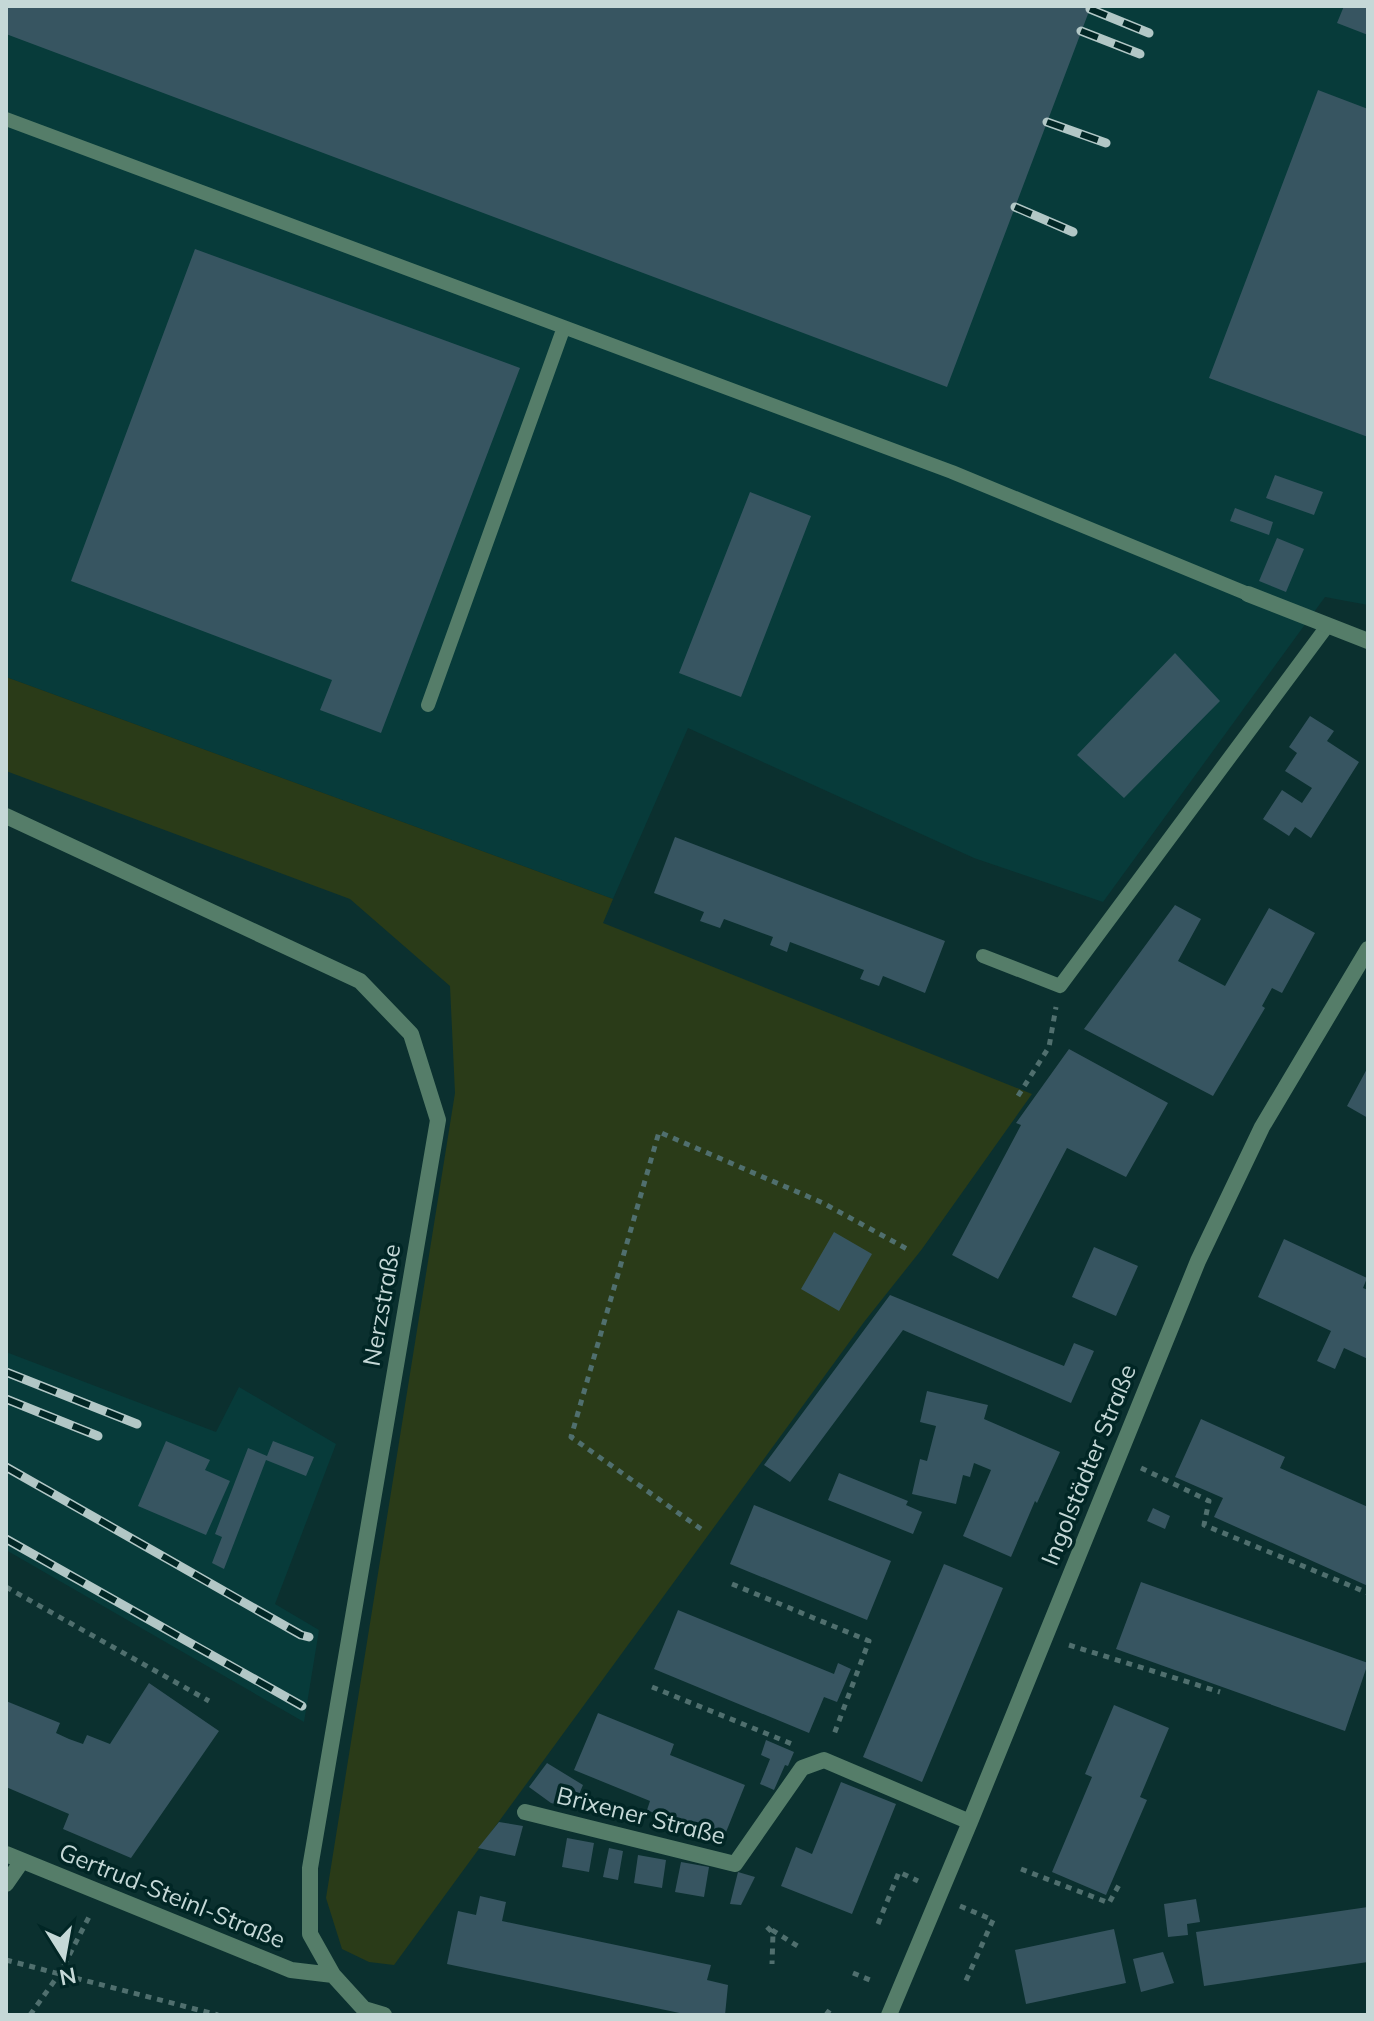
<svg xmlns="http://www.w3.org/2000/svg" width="1374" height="2021" font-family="Mulish,sans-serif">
<rect width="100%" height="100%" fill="#0b302f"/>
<!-- built -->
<path fill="#073b3a" d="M6,6H1368V605L1325,597L1103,902L974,858L688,728L613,899L6,677Z
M6,1352L216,1432L239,1387L336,1444L275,1604L319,1630L304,1722L6,1550Z"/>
<!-- green -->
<path fill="#2a3b18" d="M6,677L613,899L603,923L1032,1094L922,1249L864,1322L394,1965L369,1962L342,1949L326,1898L455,1093L450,986L350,899L6,771Z"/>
<!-- building -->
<path fill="#375561" d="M6,6H1091L947,387L6,34Z
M1344,6H1368V35L1337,23Z
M1318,90L1368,109V437L1209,378Z
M195,249L520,368L381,733L320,710L332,680L71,581Z
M1275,475L1323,492L1314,515L1266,498Z
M750,492L811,516L741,697L679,673Z
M1235,508L1273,522L1269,535L1230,521Z
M1277,538L1304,549L1286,592L1259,581Z
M1175,653L1220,701L1124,798L1077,755Z
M1310,716L1334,731L1327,741L1359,762L1311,838L1295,827L1289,836L1263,819L1282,790L1302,803L1312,788L1285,771L1297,753L1289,747Z
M675,837L945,941L925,993L883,976L879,986L860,979L864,970L790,942L787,952L770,945L773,937L724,919L720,928L700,921L704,912L654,893Z
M1175,905L1201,919L1178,961L1225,986L1269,908L1315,933L1282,993L1272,988L1262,1006L1265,1008L1213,1096L1084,1029Z
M1069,1049L1168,1103L1126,1177L1067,1148L998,1279L952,1255L1021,1125L1016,1123Z
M1368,1067V1118L1347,1106Z
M834,1232L872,1254L839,1311L801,1289Z
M1284,1239L1367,1278L1363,1288L1368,1290V1359L1344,1348L1335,1369L1317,1361L1331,1331L1258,1297Z
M1094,1247L1138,1266L1116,1316L1072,1297Z
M890,1295L1064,1366L1074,1343L1094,1351L1071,1403L903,1330L790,1482L764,1465Z
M927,1391L988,1405L984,1419L1060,1452L1037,1503L1035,1501L1011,1557L963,1536L991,1470L974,1463L970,1477L963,1475L956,1504L912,1494L920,1459L927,1461L936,1426L920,1422Z
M1201,1419L1285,1457L1280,1468L1368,1507V1586L1214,1517L1223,1498L1175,1477Z
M166,1441L210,1460L205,1470L230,1481L206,1535L138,1506Z
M273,1441L314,1457L306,1476L266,1460L224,1569L212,1563L222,1537L215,1534L248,1448L267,1456Z
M839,1473L908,1501L906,1505L922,1512L913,1534L828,1500Z
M754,1505L891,1561L867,1620L730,1564Z
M1153,1508L1170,1516L1165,1529L1147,1521Z
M944,1564L1003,1588L922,1782L863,1757Z
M1141,1582L1368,1663L1345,1731L1116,1649Z
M678,1610L834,1674L838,1663L851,1669L837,1702L824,1697L809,1733L654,1669Z
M149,1683L219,1731L131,1858L63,1829L69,1814L6,1787V1701L60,1723L56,1733L69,1739L83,1744L87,1735L110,1744Z
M1114,1705L1169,1728L1140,1797L1147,1800L1106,1895L1052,1872L1092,1777L1085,1774Z
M598,1713L674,1744L670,1755L745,1785L722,1842L647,1810L650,1801L574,1770Z
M766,1740L794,1752L788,1766L785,1765L774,1790L760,1784L770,1759L761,1755Z
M547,1763L583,1785L573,1809L551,1803L529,1787Z
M841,1782L896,1804L852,1914L781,1886L796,1847L812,1854Z
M499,1822L523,1826L515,1856L478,1848Z
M567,1838L594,1843L589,1872L562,1867Z
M609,1848L623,1851L618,1880L603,1877Z
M638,1855L666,1860L662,1888L634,1883Z
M681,1862L709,1867L704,1897L675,1892Z
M738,1872L755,1877L741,1905L730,1904Z
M480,1896L506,1902L502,1921L711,1965L707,1980L728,1985L725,2015H689L447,1964L458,1911L476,1915Z
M1196,1899L1200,1922L1187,1924L1188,1935L1168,1937L1164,1904Z
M1368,1907V1962L1204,1986L1196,1932Z
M1114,1929L1126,1983L1026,2004L1015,1950Z
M1163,1952L1174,1983L1141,1992L1133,1959Z"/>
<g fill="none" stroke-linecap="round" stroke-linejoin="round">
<!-- path -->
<path stroke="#506f6e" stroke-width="5" stroke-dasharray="6 6" stroke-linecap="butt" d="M1018,1096L1049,1047L1056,1007
M1141,1468L1209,1501L1204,1525L1368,1593
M701,1529L571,1437L659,1132L823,1203L907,1249
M732,1584L869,1641L833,1737
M6,1587L209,1701
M1069,1645L1220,1692
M652,1687L792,1744
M1021,1869L1109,1903L1119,1885
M960,1906L993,1920L964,1985
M878,1924L899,1872L918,1881
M767,1927L773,1933L772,1964
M772,1930L799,1947
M6,1960L218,2015
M853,1973L870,1980
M30,2015L60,1973L91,1913
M826,2015L831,2008"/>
<!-- lane -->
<path stroke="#557d69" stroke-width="14" d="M6,119L952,472L1248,594
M428,705L564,327
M983,956L1060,986L1328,625"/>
<!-- street -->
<path stroke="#557d69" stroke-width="16" d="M1248,594L1368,641
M6,816L360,981L411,1034L438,1120L310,1868V1934L333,1975L364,2009L384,2015
M525,1812L735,1864L802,1768L824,1760L970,1822
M6,1854L291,1970L333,1975
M6,1884L22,1861
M889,2015L970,1822L1198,1261L1262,1127L1368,949"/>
<!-- rail casing -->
<g stroke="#b2c7c6" stroke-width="9">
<path id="rail" d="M1090,9L1149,33
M1081,31L1140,54
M1047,122L1106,143
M1015,207L1073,232
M6,1372L137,1424
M6,1399L98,1436
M6,1467L301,1635L309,1637
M6,1539L302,1706"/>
</g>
<!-- rail -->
<use href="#rail" stroke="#012625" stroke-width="6" stroke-dasharray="18" stroke-linecap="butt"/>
</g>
<g text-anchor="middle" stroke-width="7" stroke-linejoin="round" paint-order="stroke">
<!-- street labels -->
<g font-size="24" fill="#c5d8d7" stroke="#012625">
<text transform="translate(382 1305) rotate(-80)" y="8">Nerzstraße</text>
<text transform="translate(1089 1465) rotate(-68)" y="8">Ingolstädter Straße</text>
<text transform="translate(641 1816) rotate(14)" y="8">Brixener Straße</text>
<text transform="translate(172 1896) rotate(22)" y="8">Gertrud-Steinl-Straße</text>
</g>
</g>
<!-- border -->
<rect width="1374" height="2021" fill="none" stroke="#c5d8d7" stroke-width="16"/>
<!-- north arrow -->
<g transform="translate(64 1957) rotate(169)" stroke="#012625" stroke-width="6" paint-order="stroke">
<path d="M0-6L14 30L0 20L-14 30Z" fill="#c5d8d7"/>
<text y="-12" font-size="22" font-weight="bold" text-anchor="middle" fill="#c5d8d7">N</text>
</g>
</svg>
